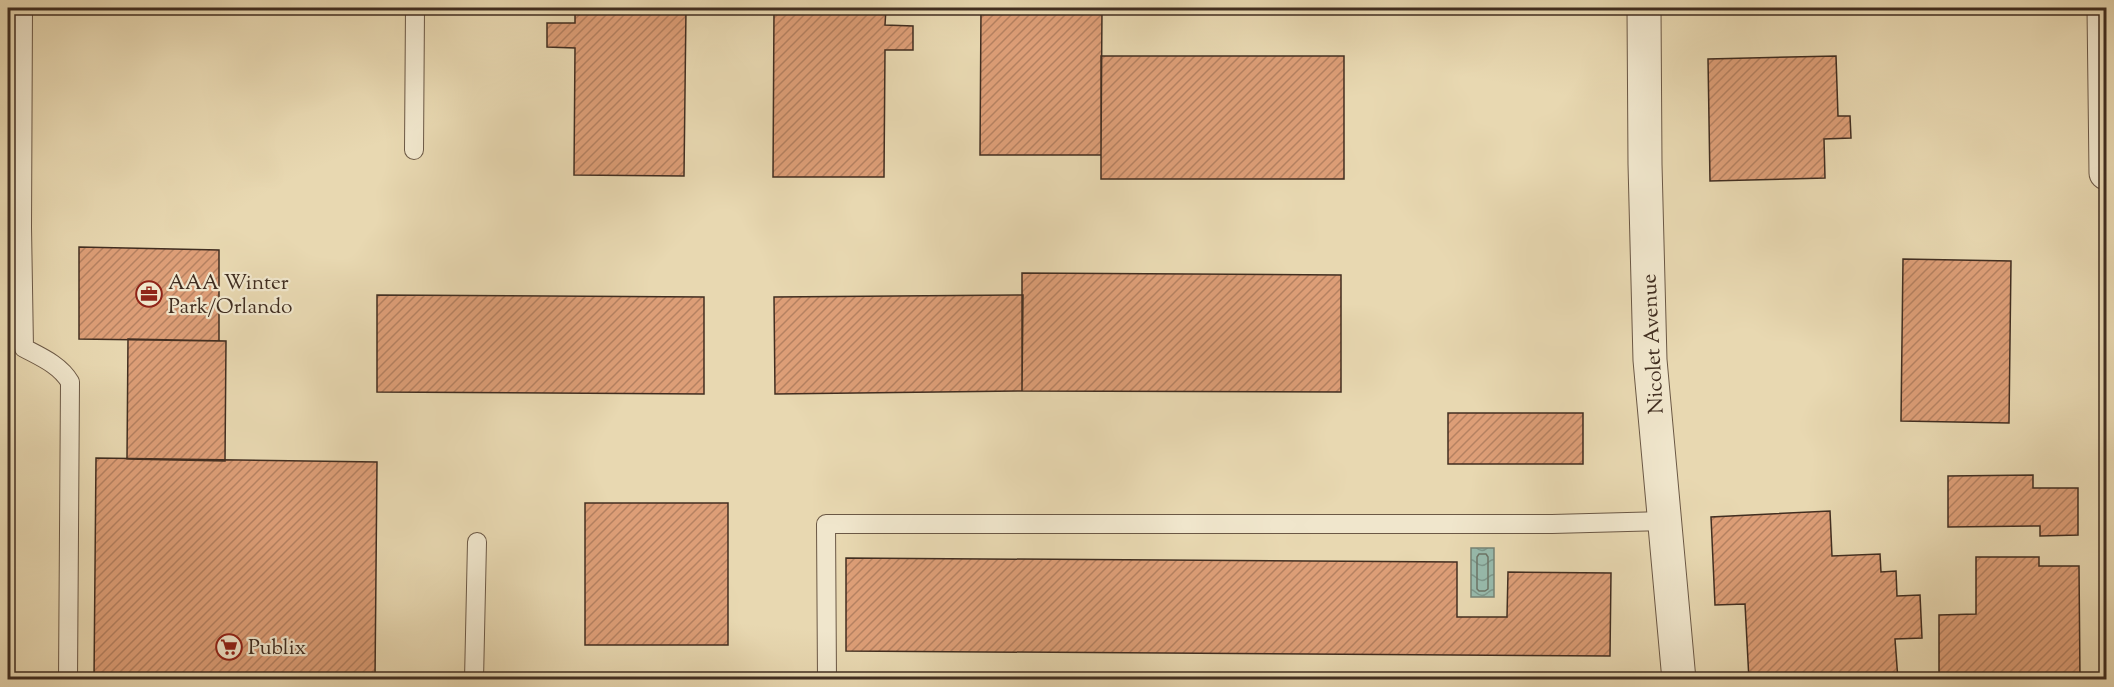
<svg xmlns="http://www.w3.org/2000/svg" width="2114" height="687" font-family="'Sorts Mill Goudy',serif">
<defs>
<pattern id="water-waves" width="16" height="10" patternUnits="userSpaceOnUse" patternTransform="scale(1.5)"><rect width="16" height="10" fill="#97baac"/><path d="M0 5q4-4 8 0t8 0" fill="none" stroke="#7d988c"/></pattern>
<pattern id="building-hatch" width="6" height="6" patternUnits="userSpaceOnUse" patternTransform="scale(1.5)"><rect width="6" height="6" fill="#dd9e77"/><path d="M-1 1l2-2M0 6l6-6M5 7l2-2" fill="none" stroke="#b58161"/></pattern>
</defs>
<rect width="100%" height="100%" fill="#e8d8b1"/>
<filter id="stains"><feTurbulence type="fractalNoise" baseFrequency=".00333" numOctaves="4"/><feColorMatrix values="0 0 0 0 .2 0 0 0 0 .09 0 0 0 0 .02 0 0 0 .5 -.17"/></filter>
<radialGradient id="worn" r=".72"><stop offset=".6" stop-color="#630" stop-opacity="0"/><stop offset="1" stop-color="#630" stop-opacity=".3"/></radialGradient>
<!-- water -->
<path fill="url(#water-waves)" stroke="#758274" stroke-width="1.5" d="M1471,548H1494V597H1471Z"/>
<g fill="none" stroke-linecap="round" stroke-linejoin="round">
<!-- shore -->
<path stroke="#6c7466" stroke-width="1.5" d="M1479,554H1486L1488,557V589L1485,591H1479L1477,589V557Z"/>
</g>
<!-- building -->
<path fill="url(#building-hatch)" stroke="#412e21" stroke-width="1.5" d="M575,8H686L684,176L574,175L575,48L547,47V23H575Z
M774,8H886L885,25L913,26V50H885L884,177H773Z
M981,8H1102L1101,155H980Z
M1101,56H1344V179H1101Z
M1836,56L1838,116H1850L1851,138L1824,139L1825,178L1710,181L1708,59Z
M79,247L219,250V341L79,339Z
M1903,259L2011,261L2009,423L1901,421Z
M1022,273L1341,275V392L1022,391Z
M377,295L704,297V394L377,392Z
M1023,295L1022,391L775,394L774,297Z
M128,339L226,341L225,461L127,459Z
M1448,413H1583V464H1448Z
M96,458L377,462L375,680H94Z
M2033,475V488H2078V535L2040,536V526L1948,527V476Z
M585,503H728V645H585Z
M1830,511L1832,556L1880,554L1881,572L1896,571L1897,596L1920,595L1922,638L1895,639L1898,680H1749L1745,604L1715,605L1711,517Z
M1976,557H2039V566H2079L2080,680H1939V615L1976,614Z
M846,558L1457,562V617H1507L1508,572L1611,573L1610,656L846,651Z"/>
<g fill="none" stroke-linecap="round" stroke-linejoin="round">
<!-- service casing -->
<g stroke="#6b5845" stroke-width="20">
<path id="service" d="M23,8L22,227L24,348C41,357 60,365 70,382L68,680
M414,150L415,8
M474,680L477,542
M827,680L826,524H1552L1665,521"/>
</g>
<!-- minor casing -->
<g stroke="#6b5845" stroke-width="35">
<path id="minor" d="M1644,8L1645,164L1650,360L1679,680
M2104,8L2106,173"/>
</g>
<!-- service -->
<use href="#service" stroke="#f0e6cc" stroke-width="18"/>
<!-- minor -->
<use href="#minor" stroke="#f0e6cc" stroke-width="33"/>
</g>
<!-- icons -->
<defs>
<g id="office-ring" transform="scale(1.35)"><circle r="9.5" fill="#f0e6cc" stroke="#8f2418" stroke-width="1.5"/><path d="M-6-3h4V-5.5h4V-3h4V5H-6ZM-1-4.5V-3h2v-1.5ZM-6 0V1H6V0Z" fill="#8f2418"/></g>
<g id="supermarket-ring" transform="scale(1.35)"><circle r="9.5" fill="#f0e6cc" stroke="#8f2418" stroke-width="1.5"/><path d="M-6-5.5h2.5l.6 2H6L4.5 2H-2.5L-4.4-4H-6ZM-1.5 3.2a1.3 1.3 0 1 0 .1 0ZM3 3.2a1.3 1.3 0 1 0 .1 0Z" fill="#8f2418"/></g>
</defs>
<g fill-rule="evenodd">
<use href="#office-ring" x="149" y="294"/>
<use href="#supermarket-ring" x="229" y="647"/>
</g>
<g text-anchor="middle" stroke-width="4.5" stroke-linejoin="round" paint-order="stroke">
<!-- poi labels -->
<g font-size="21" fill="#412e21" stroke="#f0e6cc" text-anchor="start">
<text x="168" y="289">AAA Winter<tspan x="168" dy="24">Park/Orlando</tspan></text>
<text x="248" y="654">Publix</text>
</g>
<!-- street labels -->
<g font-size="21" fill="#412e21" stroke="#f0e6cc">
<text transform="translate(1652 344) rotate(-93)" y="7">Nicolet Avenue</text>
</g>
</g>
<!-- margin -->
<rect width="2114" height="687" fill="none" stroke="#e8d8b1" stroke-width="30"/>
<rect x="9" y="9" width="2096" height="669" fill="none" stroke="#412e21" stroke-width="3"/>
<rect x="15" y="15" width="2084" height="657" fill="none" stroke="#412e21" stroke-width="1.5"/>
<rect width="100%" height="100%" filter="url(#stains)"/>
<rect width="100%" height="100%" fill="url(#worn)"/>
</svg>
